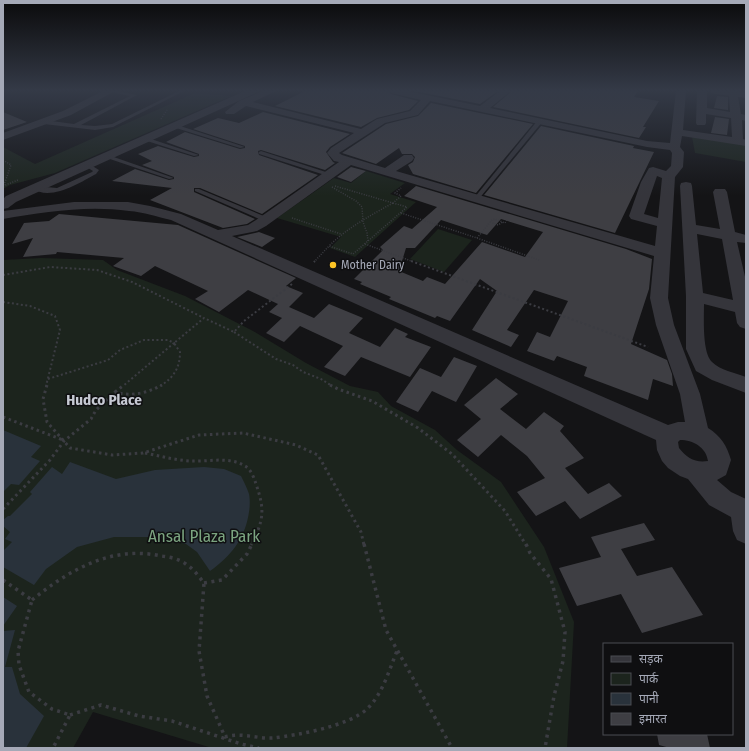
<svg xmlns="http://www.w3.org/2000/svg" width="749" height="751" font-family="'Fira Sans Condensed','Noto Sans Devanagari',sans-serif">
<rect width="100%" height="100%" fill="#141416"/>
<!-- green -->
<path fill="#1c241d" d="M195,93L231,96L55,173L10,185L3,189V147L35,164Z
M692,137L746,145V162L695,153Z
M366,171L405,183L390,194L416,202L355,257L330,248L341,237L277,218L334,178L351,183Z
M438,229L472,240L444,272L410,259Z
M41,258L103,260L117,270L185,296L253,331L306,363L350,386L378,392L391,406L435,430L457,450L501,482L544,547L574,622L567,748H212L93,712L73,748H3V260Z"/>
<!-- water -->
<path fill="#29323b" d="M3,430L41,446L31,457L40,461L19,485L11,484L3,492Z
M70,462L116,479L155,470L204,467L224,469L241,476C244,482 247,488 249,494C250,499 250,507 249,512C245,539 231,556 210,571L197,552L186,544L155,537H114L77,547L46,569L34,585L3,567V551L12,542L5,539L10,532L3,526V520L8,516H10L32,494L30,492L52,467L62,474Z
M3,597L17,606L3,626Z
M15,630L5,667H12L20,694L44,716L26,748H3V631Z"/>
<!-- building -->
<path fill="#3e3e43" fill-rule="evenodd" d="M305,91H388L391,94L418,101L409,110L377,118L361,127L275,106Z
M414,91H498L480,104Z
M512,91H638L634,97L659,101L643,127H646L639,138L493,107Z
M717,96L728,97V110L714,108Z
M431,103L533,124L476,193L413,174L408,165L413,162L415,157L412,154H402L399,148L376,164L342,153L386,124L418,116Z
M3,112L27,122L3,130Z
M263,112L350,134L330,147L326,152L333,162L335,163L325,170L261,150L258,151L259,155L318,175L262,214L200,188H194V192L255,219L247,224L223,228L150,200L172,188L112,181L135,169L169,180L174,179V177L142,165L152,161L138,154L158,146L194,157L199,156V154L166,142L185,132L240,149L245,148V146L193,129L218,118L239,123Z
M715,117L729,119L727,135L711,133Z
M541,126L634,146L633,148L654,152L615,233L484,195Z
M351,167L366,171L351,182L337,177Z
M416,186L626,249L652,259L649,289L631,344L667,360L672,374L673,386L653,379L648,400L584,376L587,367L557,356L554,361L527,351L537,332L550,337L568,301L534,290L507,330L519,335L511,347L472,330L497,291L480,279L450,321L437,316L435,318L389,299L391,297L360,284L362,282L354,279L383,250L380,247L404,226L412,229L437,207L404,196ZM501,219L543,232L525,257L482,242L445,284L427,277L423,281L399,271L406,248H415L441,220L487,235Z
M59,214L178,225L296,278L286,286L303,293L289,307L314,318L329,304L363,318L349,333L380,347L395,328L408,334L405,337L431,347L410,377L361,357L345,376L324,367L343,346L300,326L284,342L266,333L282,318L269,312L278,304L248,290L219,312L195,299L208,291L155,266L141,276L113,266L124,258L57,252L56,254L23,257L33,238L12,244L24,223L49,221Z
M259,232L275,238L262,247L237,237Z
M454,357L477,366L456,402L432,391L418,412L396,402L420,368L441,377Z
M496,378L518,394L500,409L526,429L544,412L564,426L560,431L584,458L565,468L588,494L609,483L622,496L580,519L565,501L536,516L517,492L545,478L527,456L501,435L478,457L457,440L481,419L464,405Z
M644,523L655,540L621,549L637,576L672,567L703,615L642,633L621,594L577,606L559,568L601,557L591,537Z
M657,734H707L710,748H670L659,745Z"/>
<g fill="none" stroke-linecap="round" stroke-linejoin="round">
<!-- path-far3 -->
<path stroke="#3b3c42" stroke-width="1.5" stroke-dasharray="1 1.5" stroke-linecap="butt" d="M161,119L167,110
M3,160L11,165L4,185
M3,186L18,180
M335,186L393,203L401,196L395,193L401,188
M332,187L356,201L362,207L363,222L367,233L368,241
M393,203L407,207L353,254L329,246C347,228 371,215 393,203Z
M401,213L477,238L492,220L495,219L505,223L507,220
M292,218L341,234
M490,222L498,225L503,222
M477,238L539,260
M365,244L414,262
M314,262L329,246"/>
<!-- path-far2 -->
<path stroke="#3b3c42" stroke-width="2" stroke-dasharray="2 2.5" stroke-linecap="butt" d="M411,261L648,347
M314,262L315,261
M3,275L50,267L97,270L132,282L204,318
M3,302L30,306L55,316L60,330L46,386
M234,332L276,359L293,365L303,372L321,379L332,386
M48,379L108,360L120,350L144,340H168L174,343L123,386
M160,386C174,378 180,367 180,352L174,343L204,318L234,332L244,321L292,284"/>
<!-- path-far1 -->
<path stroke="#3b3c42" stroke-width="3" stroke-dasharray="2.5 3.5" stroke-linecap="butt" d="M47,385L43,399L47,422L70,448L112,455L143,453L199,435L243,433L296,445L318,455L361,532L364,545
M330,385L338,389L372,401L418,428L452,454L505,511L526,545
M115,392L124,385
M3,417L63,440
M145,453C160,456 175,460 190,461C208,462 229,456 245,466C251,469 254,478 256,484C265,510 264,520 251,545
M3,509L50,460L64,441L91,419L96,410L115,392C132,397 147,393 162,385"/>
<!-- path -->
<path stroke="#3b3c42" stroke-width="3.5" stroke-dasharray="3 4.5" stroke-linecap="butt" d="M364,544L386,630L452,748
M526,544L530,553L551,579L565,632L563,661L554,696L545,748
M3,580L32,600L18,651L19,665L29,692L52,709L70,715L53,748
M204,583L222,580L247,554L252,544
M32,600C69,570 112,545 161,556C170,557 180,559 187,565C194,569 199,577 204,583L199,651L207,696L225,737C241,732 257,739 273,738C298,735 350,726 368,708C383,693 389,670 397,651
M70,715L101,705L139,716L172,721L241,744L259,748"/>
<!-- service -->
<path fill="#35353b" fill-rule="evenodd" d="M107,91H117L137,95L81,125L95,126L112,124L179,91H184L113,127L95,130L44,124L41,122L44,120L74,124L130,96Z
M538,120L543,121L478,200H474V198Z
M173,125H177L245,147L240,148L173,127Z
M144,138H148L199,155L194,156L144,140Z
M261,151L332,174L333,175L328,176L259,154V152Z
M104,155H108L174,178L169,179L104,157Z
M85,164H89L99,170L96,174C79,183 50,202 32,188L35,186L57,188L92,172L93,171L85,166Z
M195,189H199L271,219L267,221H264L195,191Z"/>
<!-- minor -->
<path fill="#35353b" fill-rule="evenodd" d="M103,91H115L71,115L3,140V133L63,111Z
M245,91H258L256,93L16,202L8,208L3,209V199L6,196Z
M263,91H276L253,102L361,129L377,119L410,111L421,100L391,93L389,91H407L480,106L500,91H511L490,108L647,141L670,143L676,91H686L683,130L732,137L731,118L706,114V123L705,125H697L696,123L697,91H707V108L730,112L729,93L731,91H737L741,114L746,115V121L742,120L743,139L746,140V146L682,136L680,147L684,152L683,167L675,177L668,298L674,325L700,394L708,428C721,436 727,446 731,460L726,475L717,480L731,492L746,499V544L737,540L733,531L731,517L709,505L688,479L680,476L668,468L662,461L657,450L656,440L171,220C157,217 144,212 129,211C87,205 44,212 3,219V211L74,202H128L150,206L181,214L218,230L248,225L256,220L339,162L334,161L327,153L331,148L354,133L246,106L234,114H226L225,112L239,101ZM430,101L647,147L670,150L672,153L671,166L666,171L653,167L649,168L641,182L629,216L631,219L657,226L655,246L396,171L412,161L414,158L412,155H404L385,168L342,155L339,153L385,123L418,115ZM351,165L654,256L650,298L656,325L680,394L685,422H678L668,425L232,236L257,231L266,226ZM657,176L662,178L658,218L644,214ZM680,440C693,440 706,447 708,461C695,463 687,458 679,448L678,442Z
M686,182L691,183L692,186L696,225L720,229L713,192L715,189H725L727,192L735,232L746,235V243L737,242L746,281V329L740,327L737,323L735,312L704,304C704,317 702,353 712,362C720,370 735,373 746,377V393L712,380L696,371L686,349V296L680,186L681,183ZM697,234L722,239L733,300L703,293Z"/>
<!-- tertiary -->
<path fill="#35353b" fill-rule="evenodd" d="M711,91L746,92V98L716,94L712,93Z"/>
</g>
<!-- sky -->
<linearGradient id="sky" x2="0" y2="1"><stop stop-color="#0b0b0c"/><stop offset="0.46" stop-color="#343a47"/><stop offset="1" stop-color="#343a47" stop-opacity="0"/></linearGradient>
<rect width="749" height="196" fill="url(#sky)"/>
<!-- markers -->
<circle fill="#fdc425" stroke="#0f0f11" stroke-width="1.5" cx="333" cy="265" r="4"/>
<g text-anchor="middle" stroke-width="3" stroke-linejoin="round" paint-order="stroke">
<!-- far-poi labels -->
<g font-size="12" fill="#a5a9b7" stroke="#0f0f11" text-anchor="start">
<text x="341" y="269">Mother Dairy</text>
</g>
<!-- neighbourhood labels -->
<g font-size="15" font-weight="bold" fill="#c6c9d3" stroke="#0f0f11">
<text x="104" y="405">Hudco Place</text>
</g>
<!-- near-park labels -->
<g font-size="17" fill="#7ba480" stroke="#0f0f11">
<text x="204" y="542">Ansal Plaza Park</text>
</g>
</g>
<!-- border -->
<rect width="749" height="751" fill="none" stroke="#a5a9b7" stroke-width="8"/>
<!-- legend -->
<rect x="603" y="643" width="130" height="92" fill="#0f0f11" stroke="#4b4d53"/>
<rect x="611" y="656" width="20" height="6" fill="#35353b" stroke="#4b4d53"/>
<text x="639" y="663" font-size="12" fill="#a5a9b7">सड़क</text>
<rect x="611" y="673" width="20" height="12" fill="#1c241d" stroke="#4b4d53"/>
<text x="639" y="683" font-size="12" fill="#a5a9b7">पार्क</text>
<rect x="611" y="693" width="20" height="12" fill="#29323b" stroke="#4b4d53"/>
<text x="639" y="703" font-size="12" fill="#a5a9b7">पानी</text>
<rect x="611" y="713" width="20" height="12" fill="#3e3e43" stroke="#4b4d53"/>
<text x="639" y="723" font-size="12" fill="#a5a9b7">इमारत</text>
</svg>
